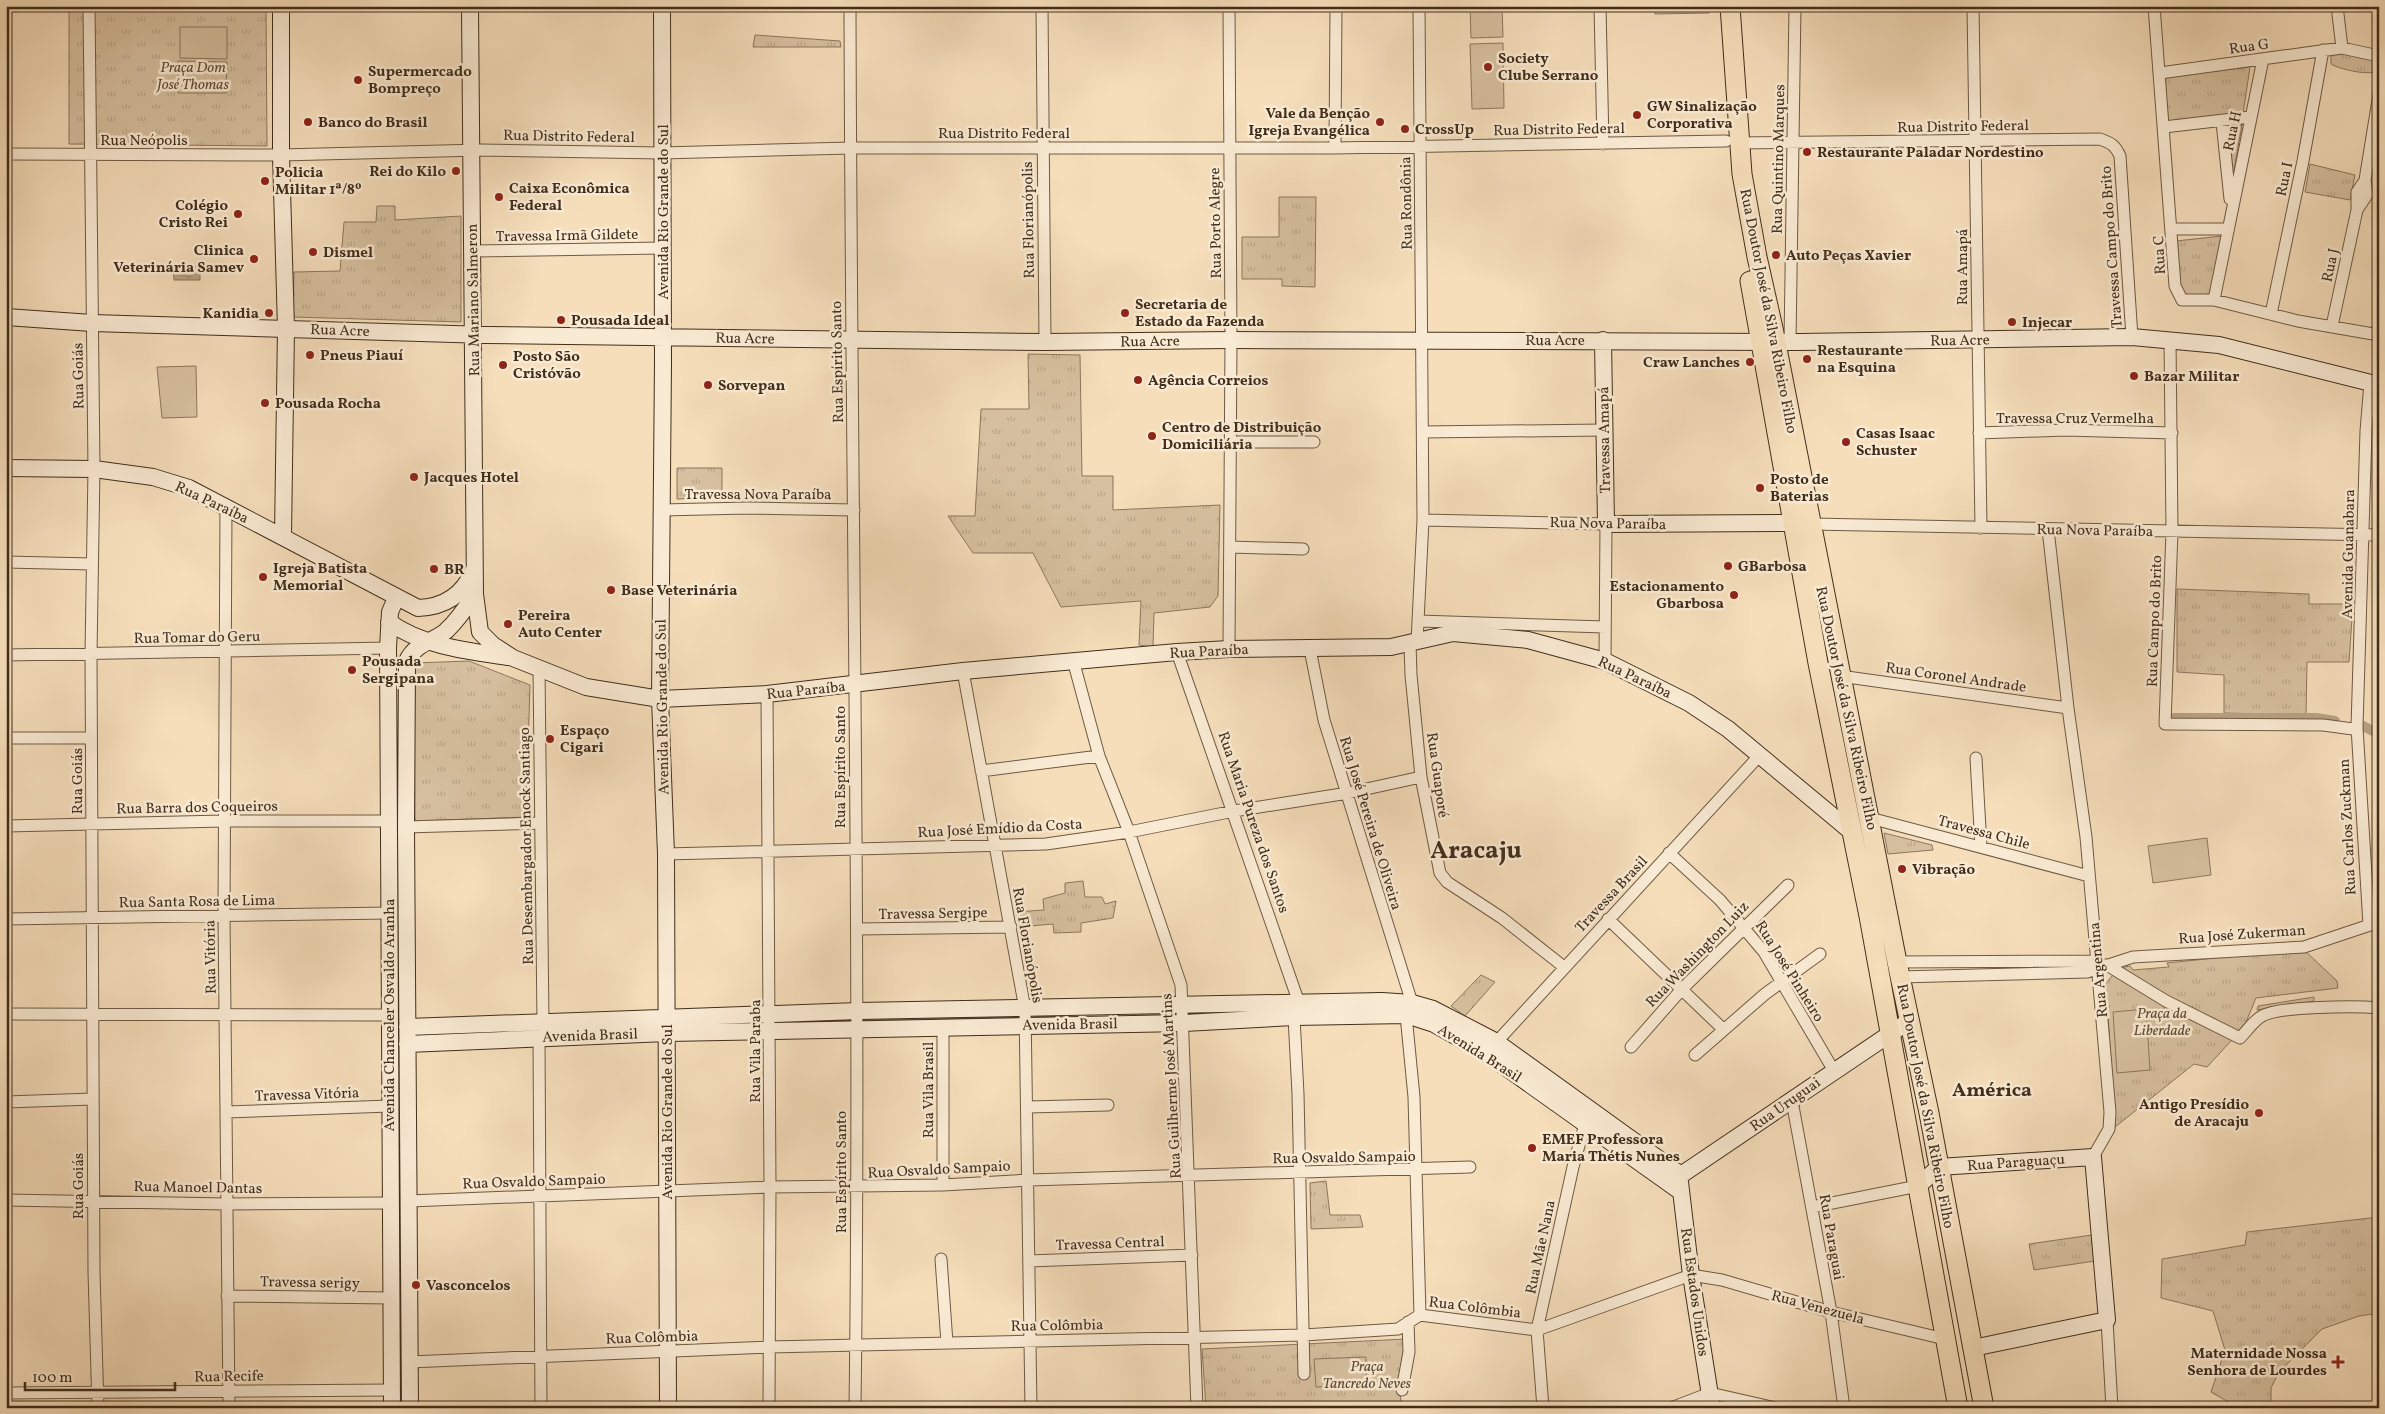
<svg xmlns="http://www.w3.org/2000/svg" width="2385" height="1414" font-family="Vollkorn,serif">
<defs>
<pattern id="grass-tufts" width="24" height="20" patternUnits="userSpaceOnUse" patternTransform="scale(1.25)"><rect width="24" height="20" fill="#d7c0a0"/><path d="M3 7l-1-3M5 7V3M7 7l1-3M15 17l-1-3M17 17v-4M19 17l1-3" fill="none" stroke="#baa589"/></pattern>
<pattern id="water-ripples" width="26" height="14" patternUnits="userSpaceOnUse" patternTransform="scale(1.25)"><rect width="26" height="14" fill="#b8a285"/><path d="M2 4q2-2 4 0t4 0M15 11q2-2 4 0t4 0" fill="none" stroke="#97846c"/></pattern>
</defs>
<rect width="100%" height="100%" fill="#f6debb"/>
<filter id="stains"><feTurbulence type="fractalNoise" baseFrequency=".004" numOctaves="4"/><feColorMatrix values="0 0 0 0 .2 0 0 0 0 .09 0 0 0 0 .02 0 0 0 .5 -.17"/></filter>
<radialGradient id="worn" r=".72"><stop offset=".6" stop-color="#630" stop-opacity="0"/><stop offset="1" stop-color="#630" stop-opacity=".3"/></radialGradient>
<!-- grass -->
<path fill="url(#grass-tufts)" stroke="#8c775e" d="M69,6H266L267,146L69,144Z
M1655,6H1709V13L1655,14Z
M755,35L840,41L841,47H753Z
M2339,52L2377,60L2379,70C2371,77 2339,69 2331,64V54Z
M2250,67L2243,114L2168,123L2165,77Z
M2242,125L2231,187L2224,126Z
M2310,164L2355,175L2350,200L2305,192Z
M1279,197H1316L1315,287L1282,286V279H1242V237H1279Z
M377,206H395V220L461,216V322L293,317L294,272L340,271L344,222H376Z
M2222,236L2211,297L2182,298L2176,241Z
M1028,354L1080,355L1082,476H1113V510L1220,505L1218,596L1210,607L1154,613L1153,647L1139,645L1141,601L1061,607L1033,553H973L948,516H975L981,409H1029Z
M677,468H722V498L677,499Z
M2177,589L2309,594V604H2353L2349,662H2307L2306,715L2224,713V675L2177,672Z
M469,661L530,685L526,817L415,821L414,663Z
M1884,833L1932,845L1933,850L1888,854Z
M1083,881L1085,897H1102L1105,904L1116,901L1113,918L1081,923V932L1054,933L1053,924L1019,927L1016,912L1044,910L1043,899L1065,893V883Z
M2303,949L2337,981L2338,988L2256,998L2244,1027L2207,1067L2194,1064L2115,1127L2106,983L2119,968L2130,966L2133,970L2169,967L2167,963Z
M1481,975L1495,982L1465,1016L1451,1006Z
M2314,997V1001L2257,1010L2258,1006Z
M1326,1181L1330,1215H1360L1363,1227L1311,1229L1310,1183Z
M2379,1217V1313L2359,1316L2322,1329L2279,1372L2271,1388V1408H2239L2211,1392L2225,1350L2213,1311L2161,1298L2162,1259L2245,1245L2247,1232Z
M2092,1235L2095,1261L2034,1270L2029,1244Z
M1406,1339L1399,1388L1402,1408H1206L1202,1349Z"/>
<!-- pitch -->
<path fill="#d7c0a0" stroke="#8c775e" d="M1470,6H1502L1503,37L1471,38Z
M180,27H227V59L180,58Z
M1503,43L1504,108L1472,109L1470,44Z
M178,61L227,62L226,93H178Z
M196,366L197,417L162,418L157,367Z
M2207,838L2211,875L2153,883L2148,846Z
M2146,1009L2150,1070L2117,1073L2113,1012Z
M1366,1357V1385L1316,1387L1314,1359Z"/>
<!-- water -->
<path fill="url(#water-ripples)" stroke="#88745b" d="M173,266H200V280H174Z"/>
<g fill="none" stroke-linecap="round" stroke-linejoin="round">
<!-- stream -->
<path stroke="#88745b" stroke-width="3" d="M1034,1018L1059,1017
M865,1021L1017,1018
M822,1022L849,1021"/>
<!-- canal -->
<path stroke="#b8a285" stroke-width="10" d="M2174,718H2316L2335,721
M2361,725L2379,734"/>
<!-- street casing -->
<g stroke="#6e5a44" stroke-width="13">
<path id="street" d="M89,6L94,469L91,654L94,1272L98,1408
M850,6C851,474 861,941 855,1408
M1042,6L1045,342
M1229,6L1231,340L1229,649
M1600,6L1603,144
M1973,6L1981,528
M2154,6L2175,286L2182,300H2214L2298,321L2379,335
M2337,6L2342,48
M2160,73L2342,48L2379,56
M2222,122L2230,199
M2164,127L2250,117
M1738,143L2100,139C2111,143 2115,145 2120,156L2132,337
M1335,148L1336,6
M6,154L281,155L481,150L662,153L851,148H1335L1726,141
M2357,210L2367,195L2365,180L2379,94
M2172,229H2227
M472,251L663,248
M2214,300L2263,59
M2271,314L2303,161L2323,50
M2332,326L2357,210V192L2365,180
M2170,339L2172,531L2165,724L2323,725L2353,729
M1790,342L1795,6
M1423,432L1604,430
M1979,433L2066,430L2172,433
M1231,442H1314
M226,505L224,916L229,1408
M662,510L747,508L854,510
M1423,520L1606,524L1605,661
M1811,524L2379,535
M2048,529L2068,708L2086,837L2110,1112L2109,1129L2093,1157
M1230,547L1303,549
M6,562L92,564
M1419,621L1605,627
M1417,642L1423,520L1419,6
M1410,644L1411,675L1421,777L1440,873L1447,882L1502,918L1564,967
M1310,649L1324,720L1412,1003
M1177,652L1299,1003
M6,655L388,648
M1073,660L1099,756L1129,832L1181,985L1197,1408
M539,670L543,1021
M963,671L1025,1009L1031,1408
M1840,676L2068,708
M767,694L770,1187L769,1408
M6,738H91
M1976,758L1981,847
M981,771L1099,756
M1870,818L2089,876
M6,826L224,821H388
M406,827L540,823
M1669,853L1720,900L1764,952L1834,1071
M666,854L1046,844L1129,832L1234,811L1348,793L1421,777
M6,919L388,913
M1608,919L1723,1029
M2369,925L2357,727L2366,431L2370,383
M857,929L1011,927
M1897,962L2097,961L2102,964
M2107,965L2166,1001L2240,1038C2247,1031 2253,1021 2262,1016C2279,1006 2357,1006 2379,1008
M1900,977L2087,972L2133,957L2304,947L2379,922
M6,1014L389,1015
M1406,1015L1414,1097L1420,1315
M1294,1017L1298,1094L1304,1374
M943,1026V1185
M539,1037L541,1408
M1492,1047L1759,756
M1631,1047L1682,989L1788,885
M1695,1055L1765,994L1820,954
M1792,1101L1831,1312L1844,1408
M6,1102L93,1099
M1028,1107L1108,1105
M226,1112L389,1106
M6,1200L226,1204L390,1203
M409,1201L770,1187L943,1185L1029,1180L1470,1167
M1812,1207L1918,1186
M941,1259L947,1343
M1029,1261L1192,1255
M227,1296L392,1298
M2107,1320L2112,1408
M409,1362L769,1347L1304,1335L1398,1329L1420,1315L1537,1330L1691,1275L1722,1280L1831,1312L1945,1339
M1402,1390L1409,1352L1408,1322
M6,1393L391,1390
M1543,1408L1537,1330L1573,1167L1585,1124
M1671,1408L1710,1393L1776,1408"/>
</g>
<!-- secondary casing -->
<g stroke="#412e1c" stroke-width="18">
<path id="secondary" d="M281,6V155L286,328L283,536
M470,6L475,594L480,632L493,645L513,658L586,687L660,699L767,694L963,671L1177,652L1229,649L1391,647L1453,633L1528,640L1605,661L1689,703L1728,729L1853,833
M662,6L663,362L660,699L666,854L668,1408
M6,317L92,323L487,335L1045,342L1231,340L1799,342L2132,337L2219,345L2379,385
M1603,340L1606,524L1793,523
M6,468L94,469L153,477L189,488L418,608C445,607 463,595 473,571
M389,622C422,646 468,651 508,657
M407,1027L858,1011L1382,1001L1412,1003L1433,1009L1495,1041L1681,1175
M407,1044L667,1033L1184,1023L1294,1017L1406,1015L1434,1024L1487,1054L1681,1192
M1681,1175L1909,1021
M1680,1182L1691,1275L1712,1408
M1918,1186L1939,1167L2093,1157L2107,1320L1973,1348
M392,1408L388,648L390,612L396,598
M410,1408L406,827L407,661C415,643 433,642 446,631C458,620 466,608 475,594"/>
</g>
<!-- primary casing -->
<g stroke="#412e1c" stroke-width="21">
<path id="primary" d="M1730,6L1742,174L1757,257L1773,328L1897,962L1929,1113L1984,1408
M1750,281L1818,663L1869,916L1958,1408"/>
</g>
<!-- street -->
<use href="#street" stroke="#f9ead3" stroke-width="11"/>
<!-- secondary -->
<use href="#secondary" stroke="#f9ead3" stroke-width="16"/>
<!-- primary -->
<use href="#primary" stroke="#f6debb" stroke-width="19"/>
</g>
<!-- markers -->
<g fill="#8f2418" stroke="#f9ead3" stroke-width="2">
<circle cx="1488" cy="67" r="5"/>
<circle cx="358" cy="80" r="5"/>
<circle cx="1637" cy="115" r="5"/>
<circle cx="308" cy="122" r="5"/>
<circle cx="1380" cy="122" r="5"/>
<circle cx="1405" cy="129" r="5"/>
<circle cx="1807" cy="152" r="5"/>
<circle cx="456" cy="171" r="5"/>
<circle cx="265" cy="181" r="5"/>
<circle cx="499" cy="197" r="5"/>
<circle cx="238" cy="214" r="5"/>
<circle cx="313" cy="252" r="5"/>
<circle cx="1776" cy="255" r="5"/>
<circle cx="254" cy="259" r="5"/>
<circle cx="269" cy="313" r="5"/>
<circle cx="1125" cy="313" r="5"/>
<circle cx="561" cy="320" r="5"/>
<circle cx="2012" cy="322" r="5"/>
<circle cx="310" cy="355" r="5"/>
<circle cx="1807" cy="359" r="5"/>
<circle cx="1750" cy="362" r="5"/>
<circle cx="503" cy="365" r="5"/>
<circle cx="2134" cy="376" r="5"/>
<circle cx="1138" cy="380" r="5"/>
<circle cx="708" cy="385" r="5"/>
<circle cx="265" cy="403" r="5"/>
<circle cx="1152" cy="436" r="5"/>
<circle cx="1846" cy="442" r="5"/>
<circle cx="414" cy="477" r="5"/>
<circle cx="1760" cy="488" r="5"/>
<circle cx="1728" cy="566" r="5"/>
<circle cx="434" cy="569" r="5"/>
<circle cx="263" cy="577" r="5"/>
<circle cx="611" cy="590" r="5"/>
<circle cx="1734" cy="595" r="5"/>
<circle cx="508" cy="624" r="5"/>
<circle cx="352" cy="670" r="5"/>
<circle cx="550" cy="739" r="5"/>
<circle cx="1902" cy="869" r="5"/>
<circle cx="2259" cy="1113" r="5"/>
<circle cx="1532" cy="1148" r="5"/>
<circle cx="416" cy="1285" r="5"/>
<path d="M2335.5 1354.5h5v5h5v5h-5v5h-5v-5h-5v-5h5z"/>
</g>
<g text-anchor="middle" stroke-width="5" stroke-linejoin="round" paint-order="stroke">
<!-- street labels -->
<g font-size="15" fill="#412e1c" stroke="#f9ead3">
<text transform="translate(2249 46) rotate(-8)" y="5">Rua G</text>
<text transform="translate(1963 126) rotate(-1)" y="5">Rua Distrito Federal</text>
<text transform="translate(1559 129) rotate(-1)" y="5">Rua Distrito Federal</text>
<text transform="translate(2232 131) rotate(-78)" y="5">Rua H</text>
<text x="1004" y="138">Rua Distrito Federal</text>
<text transform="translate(569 136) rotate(1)" y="5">Rua Distrito Federal</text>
<text x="144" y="145">Rua Neópolis</text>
<text transform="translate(1778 159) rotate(-89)" y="5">Rua Quintino Marques</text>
<text transform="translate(2284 179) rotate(-78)" y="5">Rua I</text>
<text transform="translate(1406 203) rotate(-91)" y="5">Rua Rondônia</text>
<text transform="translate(663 212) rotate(-90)" y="5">Avenida Rio Grande do Sul</text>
<text transform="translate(1028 220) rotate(-91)" y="5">Rua Florianópolis</text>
<text transform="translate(1215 223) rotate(-91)" y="5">Rua Porto Alegre</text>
<text transform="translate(567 235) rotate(-1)" y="5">Travessa Irmã Gildete</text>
<text transform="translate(2111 247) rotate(-94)" y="5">Travessa Campo do Brito</text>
<text transform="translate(2159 255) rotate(-93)" y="5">Rua C</text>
<text transform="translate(2330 265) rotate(-78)" y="5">Rua J</text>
<text transform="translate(1962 267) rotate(-90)" y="5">Rua Amapá</text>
<text transform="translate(473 300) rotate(-91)" y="5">Rua Mariano Salmeron</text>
<text transform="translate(1769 311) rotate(79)" y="5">Rua Doutor José da Silva Ribeiro Filho</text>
<text transform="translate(340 330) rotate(2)" y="5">Rua Acre</text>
<text transform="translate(745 338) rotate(1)" y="5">Rua Acre</text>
<text x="1555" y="345">Rua Acre</text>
<text transform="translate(1960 340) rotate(-1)" y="5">Rua Acre</text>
<text transform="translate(1150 341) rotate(-1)" y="5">Rua Acre</text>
<text transform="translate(837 362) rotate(-91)" y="5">Rua Espírito Santo</text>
<text transform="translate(78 376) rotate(-91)" y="5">Rua Goiás</text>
<text x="2075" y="423">Travessa Cruz Vermelha</text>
<text transform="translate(1604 440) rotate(-91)" y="5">Travessa Amapá</text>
<text x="758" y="499">Travessa Nova Paraíba</text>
<text transform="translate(212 502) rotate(25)" y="5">Rua Paraíba</text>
<text transform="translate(1608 523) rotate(1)" y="5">Rua Nova Paraíba</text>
<text transform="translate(2095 530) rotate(1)" y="5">Rua Nova Paraíba</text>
<text transform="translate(2348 554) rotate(-89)" y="5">Avenida Guanabara</text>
<text transform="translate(2154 621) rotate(-88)" y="5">Rua Campo do Brito</text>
<text transform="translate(197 637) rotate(-1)" y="5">Rua Tomar do Geru</text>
<text transform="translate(1209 651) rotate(-3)" y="5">Rua Paraíba</text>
<text transform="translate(1635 677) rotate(25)" y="5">Rua Paraíba</text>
<text transform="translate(1956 677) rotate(8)" y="5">Rua Coronel Andrade</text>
<text transform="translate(806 690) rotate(-6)" y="5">Rua Paraíba</text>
<text transform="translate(662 707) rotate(-91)" y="5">Avenida Rio Grande do Sul</text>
<text transform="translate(1847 708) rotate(78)" y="5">Rua Doutor José da Silva Ribeiro Filho</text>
<text transform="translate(840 767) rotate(-90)" y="5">Rua Espírito Santo</text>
<text transform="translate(1438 775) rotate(82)" y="5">Rua Guaporé</text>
<text transform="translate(77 781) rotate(-90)" y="5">Rua Goiás</text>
<text transform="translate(197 807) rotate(-1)" y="5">Rua Barra dos Coqueiros</text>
<text transform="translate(1254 822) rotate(71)" y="5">Rua Maria Pureza dos Santos</text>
<text transform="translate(1371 823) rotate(73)" y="5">Rua José Pereira de Oliveira</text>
<text transform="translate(2347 827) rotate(-93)" y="5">Rua Carlos Zuckman</text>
<text transform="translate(1000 828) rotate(-3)" y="5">Rua José Emídio da Costa</text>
<text transform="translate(1984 832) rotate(15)" y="5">Travessa Chile</text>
<text transform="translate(526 846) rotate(-91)" y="5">Rua Desembargador Enock Santiago</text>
<text transform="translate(1611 894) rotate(-47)" y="5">Travessa Brasil</text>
<text transform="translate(197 901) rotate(-1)" y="5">Rua Santa Rosa de Lima</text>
<text transform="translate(933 913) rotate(-1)" y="5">Travessa Sergipe</text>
<text transform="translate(2242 934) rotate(-4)" y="5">Rua José Zukerman</text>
<text transform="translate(1028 945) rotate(80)" y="5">Rua Florianópolis</text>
<text transform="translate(1697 954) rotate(-46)" y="5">Rua Washington Luiz</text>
<text transform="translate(210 957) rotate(-91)" y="5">Rua Vitória</text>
<text transform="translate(2098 970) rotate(-95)" y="5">Rua Argentina</text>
<text transform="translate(1790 971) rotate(58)" y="5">Rua José Pinheiro</text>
<text transform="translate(389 1015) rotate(-90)" y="5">Avenida Chanceler Osvaldo Aranha</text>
<text transform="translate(1070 1024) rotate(-1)" y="5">Avenida Brasil</text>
<text transform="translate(590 1035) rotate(-2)" y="5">Avenida Brasil</text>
<text transform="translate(755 1051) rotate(-90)" y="5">Rua Vila Paraba</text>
<text transform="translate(1480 1053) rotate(32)" y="5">Avenida Brasil</text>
<text transform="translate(1171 1086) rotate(-93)" y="5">Rua Guilherme José Martins</text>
<text transform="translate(928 1090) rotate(-90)" y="5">Rua Vila Brasil</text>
<text transform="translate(307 1094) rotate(-2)" y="5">Travessa Vitória</text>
<text transform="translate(1785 1104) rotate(-35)" y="5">Rua Uruguai</text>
<text transform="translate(1926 1106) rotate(79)" y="5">Rua Doutor José da Silva Ribeiro Filho</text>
<text transform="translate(667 1112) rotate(-90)" y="5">Avenida Rio Grande do Sul</text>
<text transform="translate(1344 1157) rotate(-1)" y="5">Rua Osvaldo Sampaio</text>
<text transform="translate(2016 1162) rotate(-4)" y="5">Rua Paraguaçu</text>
<text transform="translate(939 1169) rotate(-3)" y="5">Rua Osvaldo Sampaio</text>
<text transform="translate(841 1172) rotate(-90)" y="5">Rua Espírito Santo</text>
<text transform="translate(534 1181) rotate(-2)" y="5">Rua Osvaldo Sampaio</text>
<text transform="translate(78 1186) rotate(-90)" y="5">Rua Goiás</text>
<text transform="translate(198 1187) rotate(1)" y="5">Rua Manoel Dantas</text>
<text transform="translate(1832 1237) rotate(80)" y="5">Rua Paraguai</text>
<text transform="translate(1110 1243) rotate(-2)" y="5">Travessa Central</text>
<text transform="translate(1540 1247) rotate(-78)" y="5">Rua Mãe Nana</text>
<text transform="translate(310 1282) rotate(1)" y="5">Travessa serigy</text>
<text transform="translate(1695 1292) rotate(82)" y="5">Rua Estados Unidos</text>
<text transform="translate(1475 1307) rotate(7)" y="5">Rua Colômbia</text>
<text transform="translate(1818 1307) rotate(15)" y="5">Rua Venezuela</text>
<text transform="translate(1057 1325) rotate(-1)" y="5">Rua Colômbia</text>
<text transform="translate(652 1337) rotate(-2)" y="5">Rua Colômbia</text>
<text transform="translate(229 1376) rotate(-1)" y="5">Rua Recife</text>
</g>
<!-- poi labels -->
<g font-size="15" font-weight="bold" fill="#412e1c" stroke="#f9ead3" text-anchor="start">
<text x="1498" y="63">Society<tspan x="1498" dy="17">Clube Serrano</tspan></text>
<text x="368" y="76">Supermercado<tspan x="368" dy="17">Bompreço</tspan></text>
<text x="1647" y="111">GW Sinalização<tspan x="1647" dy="17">Corporativa</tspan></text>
<text x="1370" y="118" text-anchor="end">Vale da Benção<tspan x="1370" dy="17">Igreja Evangélica</tspan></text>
<text x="318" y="127">Banco do Brasil</text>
<text x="1415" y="134">CrossUp</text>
<text x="1817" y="157">Restaurante Paladar Nordestino</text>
<text x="446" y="176" text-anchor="end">Rei do Kilo</text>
<text x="275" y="177">Policia<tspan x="275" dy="17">Militar 1ª/8º</tspan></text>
<text x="509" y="193">Caixa Econômica<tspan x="509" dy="17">Federal</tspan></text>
<text x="228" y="210" text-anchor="end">Colégio<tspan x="228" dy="17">Cristo Rei</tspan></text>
<text x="244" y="255" text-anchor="end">Clinica<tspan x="244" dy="17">Veterinária Samev</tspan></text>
<text x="323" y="257">Dismel</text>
<text x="1786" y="260">Auto Peças Xavier</text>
<text x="1135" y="309">Secretaria de<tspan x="1135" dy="17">Estado da Fazenda</tspan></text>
<text x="259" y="318" text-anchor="end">Kanidia</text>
<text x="571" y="325">Pousada Ideal</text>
<text x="2022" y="327">Injecar</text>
<text x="1817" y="355">Restaurante<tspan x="1817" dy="17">na Esquina</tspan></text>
<text x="320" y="360">Pneus Piauí</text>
<text x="513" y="361">Posto São<tspan x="513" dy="17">Cristóvão</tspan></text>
<text x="1740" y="367" text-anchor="end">Craw Lanches</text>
<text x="2144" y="381">Bazar Militar</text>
<text x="1148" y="385">Agência Correios</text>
<text x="718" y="390">Sorvepan</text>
<text x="275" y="408">Pousada Rocha</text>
<text x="1162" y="432">Centro de Distribuição<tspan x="1162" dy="17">Domiciliária</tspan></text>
<text x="1856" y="438">Casas Isaac<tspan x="1856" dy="17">Schuster</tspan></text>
<text x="424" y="482">Jacques Hotel</text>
<text x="1770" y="484">Posto de<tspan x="1770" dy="17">Baterias</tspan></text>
<text x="1738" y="571">GBarbosa</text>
<text x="273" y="573">Igreja Batista<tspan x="273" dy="17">Memorial</tspan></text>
<text x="444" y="574">BR</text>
<text x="1724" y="591" text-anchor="end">Estacionamento<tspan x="1724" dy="17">Gbarbosa</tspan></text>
<text x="621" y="595">Base Veterinária</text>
<text x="518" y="620">Pereira<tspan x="518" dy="17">Auto Center</tspan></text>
<text x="362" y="666">Pousada<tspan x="362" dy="17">Sergipana</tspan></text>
<text x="560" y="735">Espaço<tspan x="560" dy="17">Cigari</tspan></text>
<text x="1912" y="874">Vibração</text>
<text x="2249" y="1109" text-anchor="end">Antigo Presídio<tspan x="2249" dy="17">de Aracaju</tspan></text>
<text x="1542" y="1144">EMEF Professora<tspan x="1542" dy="17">Maria Thétis Nunes</tspan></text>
<text x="426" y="1290">Vasconcelos</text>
<text x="2327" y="1358" text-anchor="end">Maternidade Nossa<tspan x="2327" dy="17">Senhora de Lourdes</tspan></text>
</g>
<!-- park labels -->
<g font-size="15" font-style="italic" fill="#5f4b36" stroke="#f9ead3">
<text x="193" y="72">Praça Dom<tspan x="193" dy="17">José Thomas</tspan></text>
<text x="2162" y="1018">Praça da<tspan x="2162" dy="17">Liberdade</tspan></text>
<text x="1367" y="1371">Praça<tspan x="1367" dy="17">Tancredo Neves</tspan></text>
</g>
<!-- district labels -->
<g font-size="20" font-weight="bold" fill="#412e1c" stroke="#f9ead3">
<text x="1992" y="1096">América</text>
</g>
<!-- town labels -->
<g font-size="25" font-weight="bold" fill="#412e1c" stroke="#f9ead3">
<text x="1476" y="858">Aracaju</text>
</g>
</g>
<!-- margin -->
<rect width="2385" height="1414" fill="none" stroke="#f6debb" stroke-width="25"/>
<rect x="8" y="8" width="2370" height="1399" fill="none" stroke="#412e1c" stroke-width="2.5"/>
<rect x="12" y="12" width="2360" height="1389" fill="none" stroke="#412e1c"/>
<!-- scale -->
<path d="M25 1382v8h150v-8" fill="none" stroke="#412e1c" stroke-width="2.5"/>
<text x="32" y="1382" font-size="15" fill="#412e1c" stroke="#f9ead3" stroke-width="4" paint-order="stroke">100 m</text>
<rect width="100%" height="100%" filter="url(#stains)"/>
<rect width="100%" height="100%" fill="url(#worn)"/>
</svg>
